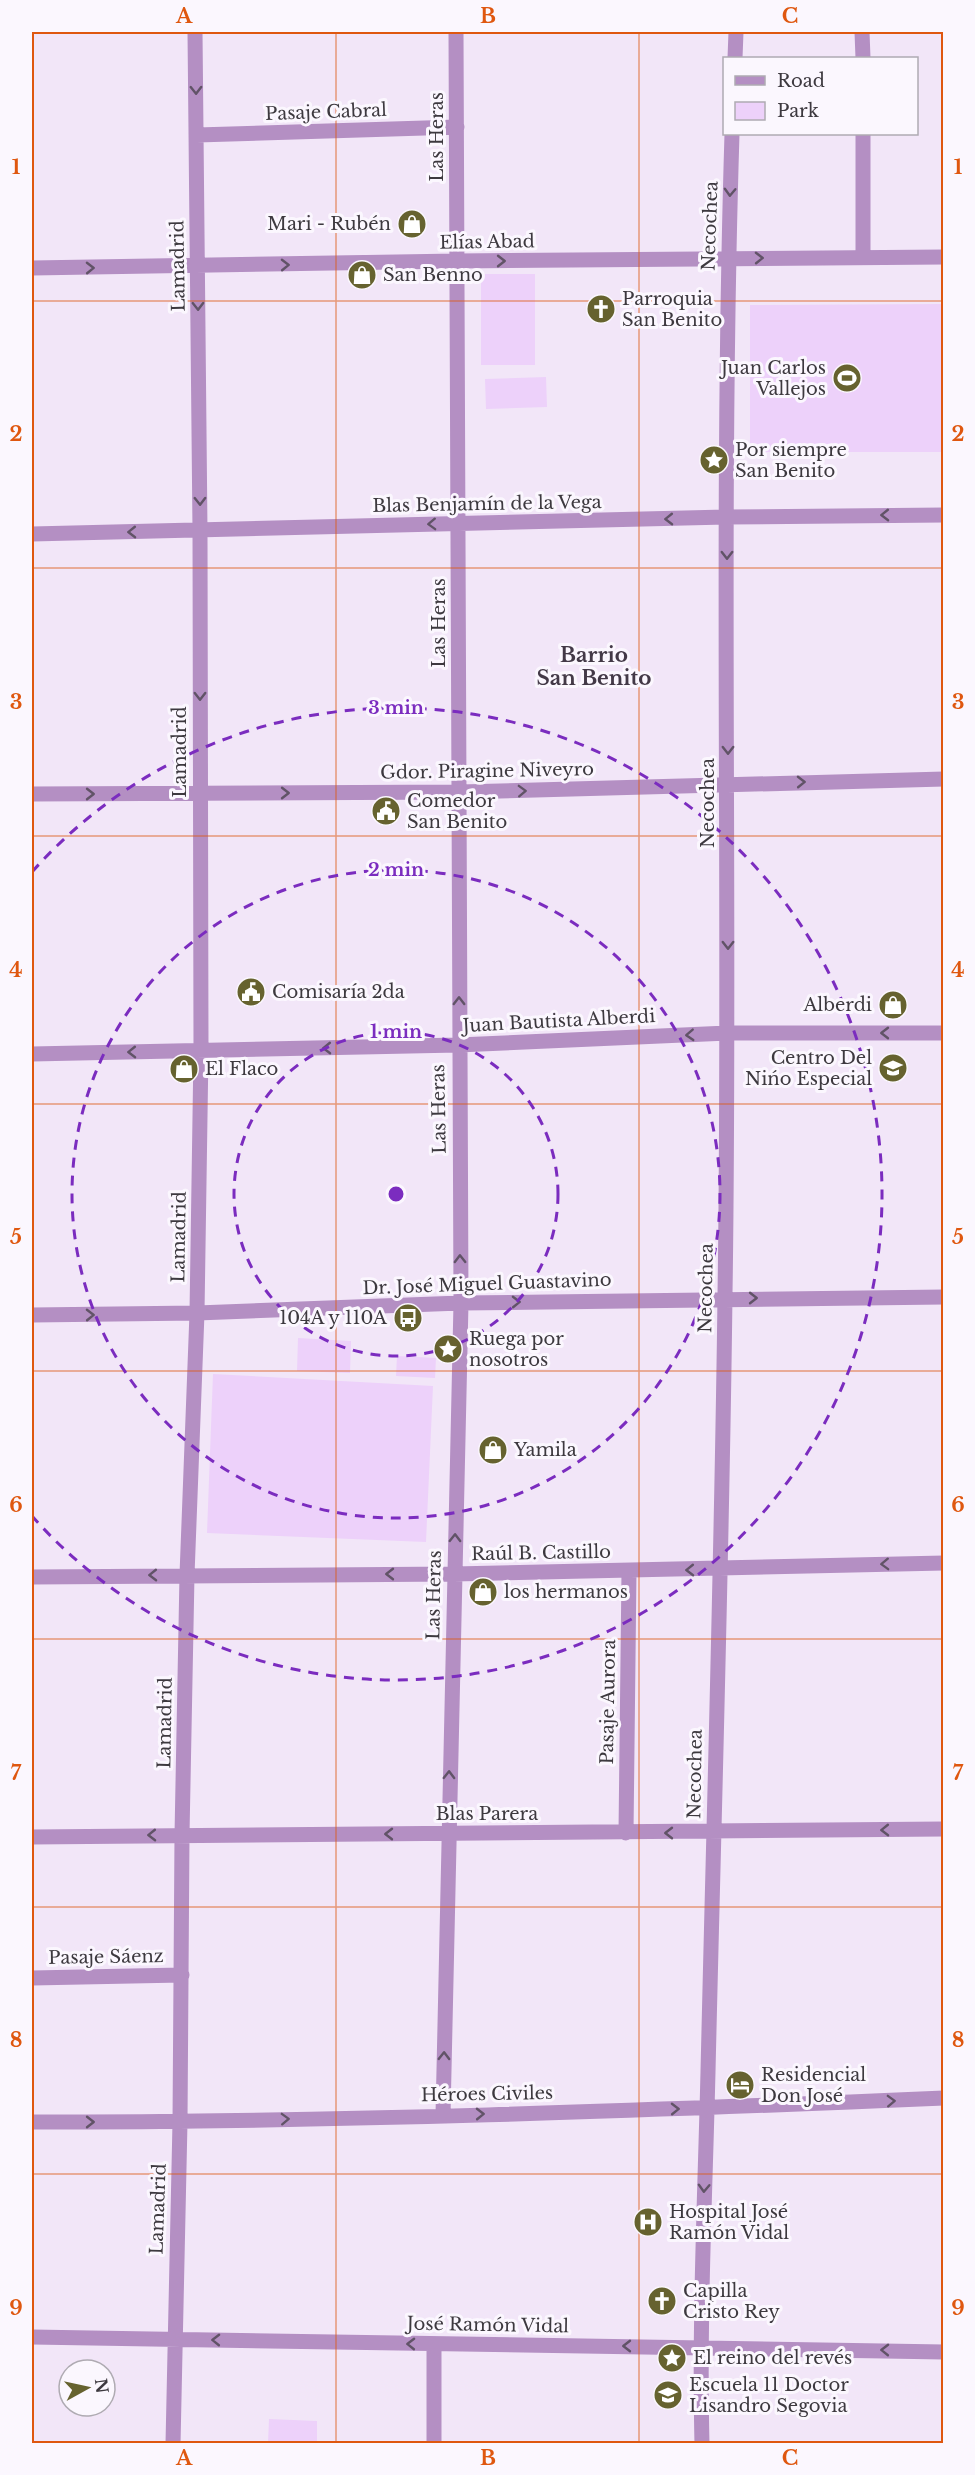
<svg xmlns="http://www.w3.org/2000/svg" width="975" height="2475" font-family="'Libre Baskerville',serif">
<rect width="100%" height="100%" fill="#f2e6f8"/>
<!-- green -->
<path fill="#edd1fa" d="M481,274H535V365H481Z
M943,304V452H750V305Z
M546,377L547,407L486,409L485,379Z
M298,1338L351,1341L350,1373L297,1371Z
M397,1356L436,1358L435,1378L396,1376Z
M213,1374L433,1386L426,1542L207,1533Z
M269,2419L317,2421V2443H268Z"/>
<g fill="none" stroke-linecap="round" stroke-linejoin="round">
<!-- minor -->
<path stroke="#b48fc3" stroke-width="15" d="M862,32L863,58
M735,58L736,32
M863,134V257
M197,135L457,127
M32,268L457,261L944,257
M32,534L726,517L944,515
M32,794L460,792L944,779
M32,1054L458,1045L728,1033H944
M32,1315L197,1313L461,1303L944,1297
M32,1577L454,1574L944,1563
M626,1833L629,1571
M32,1837L944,1829
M32,1978L182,1975
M443,2115L461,1303L456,32
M32,2122C336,2122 640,2111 944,2098
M32,2337L944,2352
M173,2444L180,2122L182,1835L187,1575L197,1313L201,1051L200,531L195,32
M434,2444V2345
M702,2444C699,2320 705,2196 708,2072C714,1813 722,1554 725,1294C731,908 720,520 732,134"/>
</g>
<!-- one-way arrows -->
<defs><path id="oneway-chevron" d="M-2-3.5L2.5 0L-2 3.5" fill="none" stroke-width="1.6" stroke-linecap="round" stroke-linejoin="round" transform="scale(1.5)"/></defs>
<g stroke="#615367">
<use href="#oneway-chevron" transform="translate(196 90) rotate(89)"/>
<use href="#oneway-chevron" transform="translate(730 192) rotate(92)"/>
<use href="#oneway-chevron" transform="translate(759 258) rotate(-1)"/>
<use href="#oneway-chevron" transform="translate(501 261)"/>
<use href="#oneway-chevron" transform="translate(285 265) rotate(-1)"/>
<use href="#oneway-chevron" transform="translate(90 268) rotate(-1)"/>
<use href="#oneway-chevron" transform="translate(198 306) rotate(89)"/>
<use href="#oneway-chevron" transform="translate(200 501) rotate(89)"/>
<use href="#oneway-chevron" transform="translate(885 515) rotate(179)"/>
<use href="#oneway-chevron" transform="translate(669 519) rotate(179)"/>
<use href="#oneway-chevron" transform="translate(432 524) rotate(178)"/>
<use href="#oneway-chevron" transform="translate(132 532) rotate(179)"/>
<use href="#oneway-chevron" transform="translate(727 555) rotate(90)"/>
<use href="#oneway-chevron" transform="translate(200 696) rotate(90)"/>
<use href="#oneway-chevron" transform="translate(728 750) rotate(90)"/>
<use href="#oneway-chevron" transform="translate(801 782) rotate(-1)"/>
<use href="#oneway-chevron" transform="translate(522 791) rotate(-2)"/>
<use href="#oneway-chevron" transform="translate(285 793)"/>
<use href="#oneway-chevron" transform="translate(90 794)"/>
<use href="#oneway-chevron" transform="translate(728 945) rotate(90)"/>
<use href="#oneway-chevron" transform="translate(459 1001) rotate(-90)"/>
<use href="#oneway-chevron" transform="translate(885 1033) rotate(180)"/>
<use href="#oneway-chevron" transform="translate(690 1035) rotate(177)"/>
<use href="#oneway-chevron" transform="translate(327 1048) rotate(179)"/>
<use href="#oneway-chevron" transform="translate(132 1052) rotate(179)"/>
<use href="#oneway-chevron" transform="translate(460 1259) rotate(-91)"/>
<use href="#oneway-chevron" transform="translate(753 1298)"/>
<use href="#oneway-chevron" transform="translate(516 1302) rotate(-1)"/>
<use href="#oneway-chevron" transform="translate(90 1315) rotate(-1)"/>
<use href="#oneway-chevron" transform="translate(455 1538) rotate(-89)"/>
<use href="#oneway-chevron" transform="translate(885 1564) rotate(178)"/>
<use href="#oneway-chevron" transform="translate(690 1570) rotate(179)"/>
<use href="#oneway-chevron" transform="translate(390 1574) rotate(180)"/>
<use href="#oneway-chevron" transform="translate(153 1575) rotate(179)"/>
<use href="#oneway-chevron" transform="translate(449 1775) rotate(-89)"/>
<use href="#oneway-chevron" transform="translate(885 1830) rotate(179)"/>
<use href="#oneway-chevron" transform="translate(669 1833) rotate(180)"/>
<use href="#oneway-chevron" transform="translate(389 1834) rotate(180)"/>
<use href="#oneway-chevron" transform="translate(152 1835) rotate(179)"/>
<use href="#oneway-chevron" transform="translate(444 2056) rotate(-89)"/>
<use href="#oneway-chevron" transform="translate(891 2101) rotate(-2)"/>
<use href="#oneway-chevron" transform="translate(675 2109) rotate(-1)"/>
<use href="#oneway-chevron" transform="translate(480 2114) rotate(-1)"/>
<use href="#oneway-chevron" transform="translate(285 2119) rotate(-2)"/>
<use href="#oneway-chevron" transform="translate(90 2122)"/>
<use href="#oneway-chevron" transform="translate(704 2188) rotate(92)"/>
<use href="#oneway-chevron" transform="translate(216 2340) rotate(-179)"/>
<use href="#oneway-chevron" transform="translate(411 2344) rotate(-179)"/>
<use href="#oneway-chevron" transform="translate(627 2346) rotate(-180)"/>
<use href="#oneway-chevron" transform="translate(885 2350) rotate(-179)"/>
</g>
<!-- grid -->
<path fill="none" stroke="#df570f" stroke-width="1.5" stroke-opacity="0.55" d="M336,32V2444M639,32V2444M32,301H944M32,568H944M32,836H944M32,1104H944M32,1371H944M32,1639H944M32,1907H944M32,2174H944"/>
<!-- distance rings -->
<g fill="none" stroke="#7b2cbf" stroke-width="3" stroke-dasharray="10 8">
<circle cx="396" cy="1194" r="162"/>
<circle cx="396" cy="1194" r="324"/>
<path d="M32 872A486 486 0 1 1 32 1516"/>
</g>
<!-- icons -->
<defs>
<g id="shop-disc" transform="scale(1.5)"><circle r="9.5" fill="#66622f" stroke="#fbf7fe"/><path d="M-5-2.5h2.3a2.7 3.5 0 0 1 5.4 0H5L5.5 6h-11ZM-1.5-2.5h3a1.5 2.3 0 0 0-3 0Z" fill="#fff"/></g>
<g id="church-disc" transform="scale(1.5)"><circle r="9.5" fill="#66622f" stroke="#fbf7fe"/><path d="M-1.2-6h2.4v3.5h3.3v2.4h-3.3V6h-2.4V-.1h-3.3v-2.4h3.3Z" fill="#fff"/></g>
<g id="stadium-disc" transform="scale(1.5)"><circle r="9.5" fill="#66622f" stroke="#fbf7fe"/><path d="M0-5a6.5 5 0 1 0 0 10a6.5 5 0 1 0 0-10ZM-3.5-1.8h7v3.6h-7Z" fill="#fff"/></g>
<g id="sight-disc" transform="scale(1.5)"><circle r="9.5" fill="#66622f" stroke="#fbf7fe"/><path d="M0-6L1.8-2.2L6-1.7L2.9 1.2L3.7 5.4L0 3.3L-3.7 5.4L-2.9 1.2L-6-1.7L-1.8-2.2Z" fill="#fff"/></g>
<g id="civic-disc" transform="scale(1.5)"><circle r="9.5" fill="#66622f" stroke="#fbf7fe"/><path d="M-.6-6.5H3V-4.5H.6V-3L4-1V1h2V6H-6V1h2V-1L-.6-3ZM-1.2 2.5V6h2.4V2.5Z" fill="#fff"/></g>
<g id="school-disc" transform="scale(1.5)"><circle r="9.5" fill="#66622f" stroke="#fbf7fe"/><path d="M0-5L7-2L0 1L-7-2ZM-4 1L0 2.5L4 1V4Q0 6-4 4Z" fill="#fff"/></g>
<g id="bus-disc" transform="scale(1.5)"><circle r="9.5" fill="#66622f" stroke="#fbf7fe"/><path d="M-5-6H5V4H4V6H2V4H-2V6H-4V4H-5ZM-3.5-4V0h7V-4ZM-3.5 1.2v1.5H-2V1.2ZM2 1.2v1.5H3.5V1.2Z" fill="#fff"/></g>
<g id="hotel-disc" transform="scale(1.5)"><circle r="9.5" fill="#66622f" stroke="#fbf7fe"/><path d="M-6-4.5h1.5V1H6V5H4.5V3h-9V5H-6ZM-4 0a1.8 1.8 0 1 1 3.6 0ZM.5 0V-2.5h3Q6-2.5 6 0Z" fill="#fff"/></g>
<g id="hospital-disc" transform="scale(1.5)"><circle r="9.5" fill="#66622f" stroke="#fbf7fe"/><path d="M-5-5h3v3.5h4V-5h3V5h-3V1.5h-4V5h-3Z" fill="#fff"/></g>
</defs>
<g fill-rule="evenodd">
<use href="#shop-disc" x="412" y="224"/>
<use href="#shop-disc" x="362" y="275"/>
<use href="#church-disc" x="601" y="309"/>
<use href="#stadium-disc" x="847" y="378"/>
<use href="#sight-disc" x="714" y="460"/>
<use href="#civic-disc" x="386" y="811"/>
<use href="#civic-disc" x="251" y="992"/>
<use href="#shop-disc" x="893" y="1005"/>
<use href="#school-disc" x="893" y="1068"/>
<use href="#shop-disc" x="184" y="1069"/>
<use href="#bus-disc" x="408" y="1318"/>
<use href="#sight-disc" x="448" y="1349"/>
<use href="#shop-disc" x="493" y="1450"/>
<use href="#shop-disc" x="483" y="1592"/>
<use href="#hotel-disc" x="740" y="2085"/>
<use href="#hospital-disc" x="648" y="2222"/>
<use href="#church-disc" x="662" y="2301"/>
<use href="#sight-disc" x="672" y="2358"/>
<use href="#school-disc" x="668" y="2395"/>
</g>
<g text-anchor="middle" stroke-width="6" stroke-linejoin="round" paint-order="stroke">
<!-- street labels -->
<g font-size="18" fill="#3d393f" stroke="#fbf7fe">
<text transform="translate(326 112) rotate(-2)" y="6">Pasaje Cabral</text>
<text transform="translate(437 137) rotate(-90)" y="6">Las Heras</text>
<text transform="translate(710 226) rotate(-88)" y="6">Necochea</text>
<text transform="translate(487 242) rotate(-1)" y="6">Elías Abad</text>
<text transform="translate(178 266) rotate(-91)" y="6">Lamadrid</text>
<text transform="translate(487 504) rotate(-1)" y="6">Blas Benjamín de la Vega</text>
<text transform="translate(439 623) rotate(-90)" y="6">Las Heras</text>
<text transform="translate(180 752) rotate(-90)" y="6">Lamadrid</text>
<text transform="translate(487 771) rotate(-1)" y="6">Gdor. Piragine Niveyro</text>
<text transform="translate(708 803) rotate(-90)" y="6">Necochea</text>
<text transform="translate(559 1021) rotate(-3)" y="6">Juan Bautista Alberdi</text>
<text transform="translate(439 1109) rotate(-91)" y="6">Las Heras</text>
<text transform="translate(179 1237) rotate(-89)" y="6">Lamadrid</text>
<text transform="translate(487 1284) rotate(-2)" y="6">Dr. José Miguel Guastavino</text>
<text transform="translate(706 1288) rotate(-89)" y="6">Necochea</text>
<text transform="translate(541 1553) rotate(-1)" y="6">Raúl B. Castillo</text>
<text transform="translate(434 1595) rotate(-89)" y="6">Las Heras</text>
<text transform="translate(608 1702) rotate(-89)" y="6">Pasaje Aurora</text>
<text transform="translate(165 1723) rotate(-89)" y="6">Lamadrid</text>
<text transform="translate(695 1774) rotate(-89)" y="6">Necochea</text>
<text x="487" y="1820">Blas Parera</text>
<text transform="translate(106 1957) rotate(-1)" y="6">Pasaje Sáenz</text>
<text transform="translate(487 2094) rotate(-1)" y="6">Héroes Civiles</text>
<text transform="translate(158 2209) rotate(-88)" y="6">Lamadrid</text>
<text transform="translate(488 2325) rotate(1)" y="6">José Ramón Vidal</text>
</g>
<!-- poi labels -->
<g font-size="18" fill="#3d393f" stroke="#fbf7fe" text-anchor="start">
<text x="391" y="230" text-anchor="end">Mari - Rubén</text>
<text x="383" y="281">San Benno</text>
<text x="622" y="305">Parroquia<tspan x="622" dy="21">San Benito</tspan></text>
<text x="826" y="374" text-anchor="end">Juan Carlos<tspan x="826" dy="21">Vallejos</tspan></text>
<text x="735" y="456">Por siempre<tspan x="735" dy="21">San Benito</tspan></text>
<text x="407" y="807">Comedor<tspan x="407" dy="21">San Benito</tspan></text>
<text x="272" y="998">Comisaría 2da</text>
<text x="872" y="1011" text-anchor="end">Alberdi</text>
<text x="872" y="1064" text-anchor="end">Centro Del<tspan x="872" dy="21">Nińo Especial</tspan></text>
<text x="205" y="1075">El Flaco</text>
<text x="387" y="1324" text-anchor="end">104A y 110A</text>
<text x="469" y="1345">Ruega por<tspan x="469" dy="21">nosotros</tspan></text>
<text x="514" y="1456">Yamila</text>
<text x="504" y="1598">los hermanos</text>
<text x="761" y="2081">Residencial<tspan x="761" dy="21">Don José</tspan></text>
<text x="669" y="2218">Hospital José<tspan x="669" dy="21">Ramón Vidal</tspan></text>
<text x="683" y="2297">Capilla<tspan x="683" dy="21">Cristo Rey</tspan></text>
<text x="693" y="2364">El reino del revés</text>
<text x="689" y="2391">Escuela 11 Doctor<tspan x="689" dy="21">Lisandro Segovia</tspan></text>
</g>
<!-- neighbourhood labels -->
<g font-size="20" font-weight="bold" fill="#433947" stroke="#fbf7fe">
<text x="594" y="662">Barrio<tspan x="594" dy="23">San Benito</tspan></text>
</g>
</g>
<circle cx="396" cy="1194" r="9" fill="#7b2cbf" stroke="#fbf7fe" stroke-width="3"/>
<g font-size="18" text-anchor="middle" font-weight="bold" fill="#7b2cbf" stroke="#fbf7fe" stroke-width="6" stroke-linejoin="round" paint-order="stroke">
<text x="396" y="714">3 min</text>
<text x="396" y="876">2 min</text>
<text x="396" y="1038">1 min</text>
</g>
<!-- border -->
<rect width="975" height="2475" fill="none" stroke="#fbf7fe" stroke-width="66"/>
<!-- legend -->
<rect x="723" y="57" width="195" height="78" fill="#fbf7fe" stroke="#afabb2" stroke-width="1.5"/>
<rect x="735" y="76" width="30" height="9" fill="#b48fc3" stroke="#afabb2" stroke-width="1.5"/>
<text x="777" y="87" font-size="18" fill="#3d393f">Road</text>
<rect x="735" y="102" width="30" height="18" fill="#edd1fa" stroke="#afabb2" stroke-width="1.5"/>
<text x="777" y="117" font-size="18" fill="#3d393f">Park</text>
<!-- north arrow -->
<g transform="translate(87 2388) rotate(82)"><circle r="28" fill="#fbf7fe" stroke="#afabb2" stroke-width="1.5"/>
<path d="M0-4.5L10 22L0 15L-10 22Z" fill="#66622f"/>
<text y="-9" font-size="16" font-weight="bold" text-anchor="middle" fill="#3d393f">N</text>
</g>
<rect x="33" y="33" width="909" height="2409" fill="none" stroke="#df570f" stroke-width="2"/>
<g font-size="20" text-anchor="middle" font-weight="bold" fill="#df570f">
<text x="184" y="23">A</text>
<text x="488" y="23">B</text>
<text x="790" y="23">C</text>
<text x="16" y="174">1</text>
<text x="958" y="174">1</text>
<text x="16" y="441">2</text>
<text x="958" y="441">2</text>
<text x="16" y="709">3</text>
<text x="958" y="709">3</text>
<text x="16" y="977">4</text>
<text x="958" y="977">4</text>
<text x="16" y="1244">5</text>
<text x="958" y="1244">5</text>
<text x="16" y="1512">6</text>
<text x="958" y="1512">6</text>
<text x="16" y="1780">7</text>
<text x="958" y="1780">7</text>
<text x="16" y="2047">8</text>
<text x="958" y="2047">8</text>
<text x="16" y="2315">9</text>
<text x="958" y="2315">9</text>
<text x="184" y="2465">A</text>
<text x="488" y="2465">B</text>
<text x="790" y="2465">C</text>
</g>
</svg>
